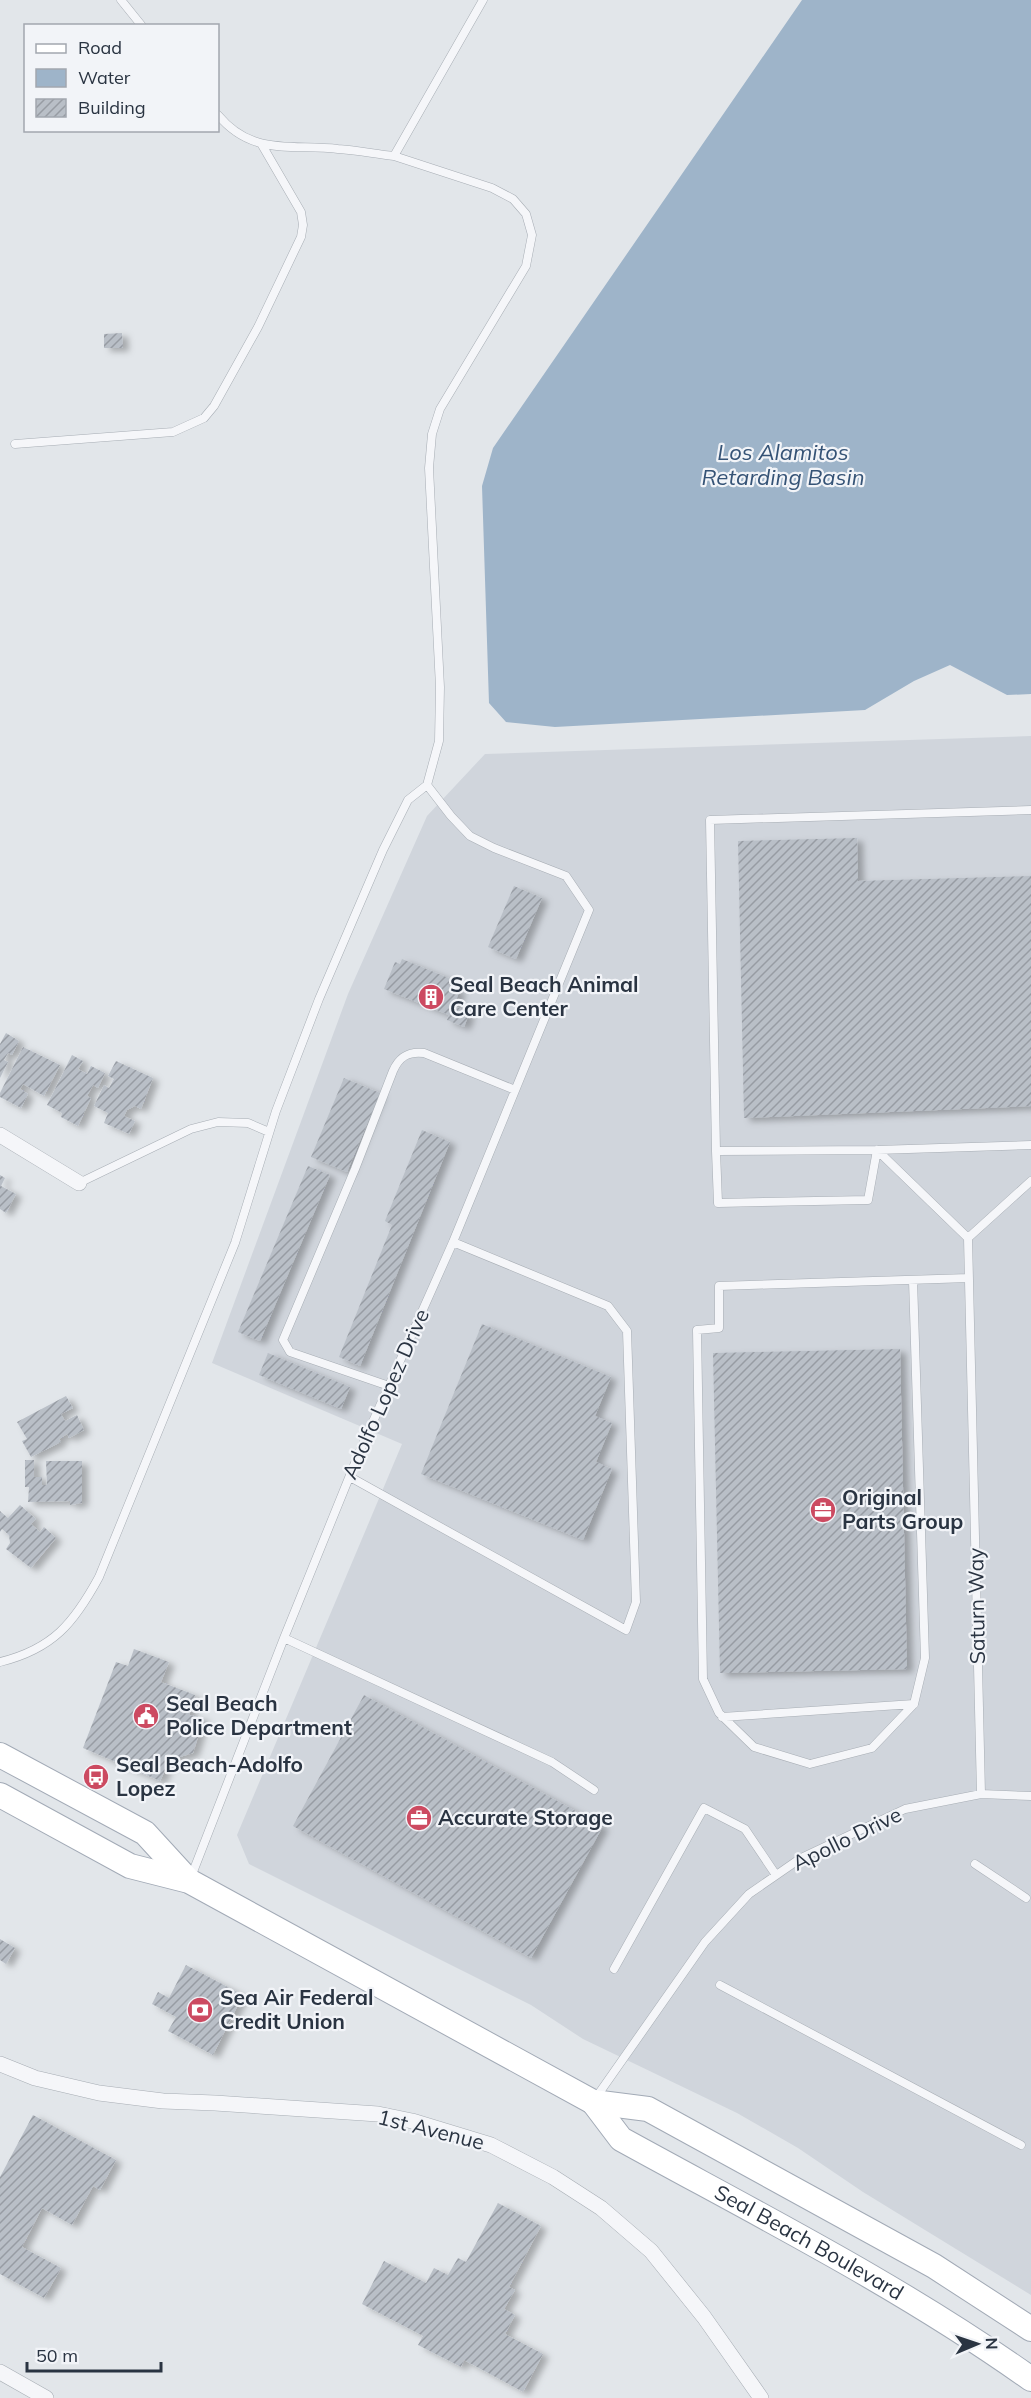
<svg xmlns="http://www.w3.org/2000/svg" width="1031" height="2398" font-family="Mulish,sans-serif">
<defs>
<pattern id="building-hatch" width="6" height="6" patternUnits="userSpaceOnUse" patternTransform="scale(1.5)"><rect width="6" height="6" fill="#b9bfc7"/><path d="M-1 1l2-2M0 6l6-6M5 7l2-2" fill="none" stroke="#979ca3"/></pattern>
<filter id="shadow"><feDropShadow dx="6" dy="3.5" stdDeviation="3" flood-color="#0004"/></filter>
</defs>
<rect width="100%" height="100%" fill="#e2e6ea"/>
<!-- built -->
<path fill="#d0d5dc" d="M1031,736V2295L863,2192L798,2148L737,2113L583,2039L531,2005L249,1864L237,1835L402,1444L212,1363L348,994L427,816L485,754Z"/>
<!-- water -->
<path fill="#9eb4c9" d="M802,0H1031V694L1007,695L950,665L914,681L865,710L555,727L506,722L489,703L482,486L493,448Z"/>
<!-- building -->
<path fill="url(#building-hatch)" filter="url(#shadow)" d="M122,333L123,348H104V334Z
M857,838L858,881L1031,876V1106L744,1118L738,841Z
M514,886L542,898L516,959L488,947Z
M402,959L451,979L448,985L460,990L454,1005L469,1014L464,1027L447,1020L449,1015L384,989L395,962L400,964Z
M6,1033L19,1041L12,1055L8,1053L4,1060L8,1062L0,1078V1044Z
M23,1047L60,1065L44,1096L23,1084L20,1089L28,1094L21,1108L0,1097V1093Z
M72,1055L83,1061L78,1069L87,1074L91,1066L105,1073L98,1088L93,1085L87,1096L91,1098L78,1126L61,1117L62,1113L47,1105Z
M116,1061L153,1078L141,1109L135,1106L127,1110L124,1116L135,1121L129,1134L104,1123L108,1113L94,1106L104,1085L109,1088L114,1079L108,1076Z
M344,1078L380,1093L347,1172L311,1157Z
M422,1130L450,1142L360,1366L339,1357L392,1225L385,1221Z
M308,1166L330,1175L260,1341L238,1332Z
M0,1175L5,1178L1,1186L16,1194L6,1213L0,1209Z
M482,1324L611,1377L595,1416L612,1423L596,1462L612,1469L583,1540L421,1474Z
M900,1349L907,1669L720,1673L713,1353Z
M268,1353L350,1387L341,1409L259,1375Z
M66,1396L73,1408L61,1414L65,1421L77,1415L84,1430L69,1438L67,1434L59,1439L61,1442L31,1457L22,1441L27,1439L17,1422Z
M25,1460H34V1477H42V1485H47L46,1461H82V1503L70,1505V1501L28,1502L29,1487H25Z
M20,1505L36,1519L31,1524L40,1532L44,1527L56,1538L31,1568L6,1549L10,1543L9,1535L2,1529L0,1532V1511L8,1518Z
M134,1649L169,1662L161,1682L195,1695L189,1715L204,1718L193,1753L170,1760L160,1781L83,1748L116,1662L128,1666Z
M364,1695L603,1826L531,1958L293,1826Z
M0,1939L15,1948L6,1964L0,1960Z
M186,1965L243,1995L213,2055L168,2031L176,2017L152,2004L158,1992L169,1998Z
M33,2115L116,2160L100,2190L93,2186L72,2225L42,2208L22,2247L61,2268L44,2298L0,2274V2177Z
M498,2203L541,2226L509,2287L515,2290L504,2309L515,2315L505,2334L543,2354L523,2392L464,2360L461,2367L418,2345L423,2336L362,2304L384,2261L426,2283L434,2268L448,2275L458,2258L466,2262Z"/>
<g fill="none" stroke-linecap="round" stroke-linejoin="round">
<!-- service casing -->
<g stroke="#a7adb4" stroke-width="9">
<path id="service" d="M121,0L142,26
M218,115C252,156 290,144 338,149C356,150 375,154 394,156
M15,444L173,432L204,418L214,406L258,327L301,237L303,225L301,212L262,145
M1031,810L710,820L716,1151L877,1150L1031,1145
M877,1150L968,1238
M716,1151L718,1203L868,1200L877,1150
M79,1183L191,1129L218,1122L248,1123L269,1132
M968,1238L981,1794
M968,1238L1031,1181
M913,1280L925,1658L914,1704L872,1748L810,1764L754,1747L719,1713L703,1679L697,1330L719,1328V1286L969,1278
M389,1386L290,1352L283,1340L355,1169L393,1071C399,1057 408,1051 424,1053L515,1090
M350,1477L626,1630L636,1602L627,1331L608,1306L453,1242
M284,1638L552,1762L594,1790
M0,1662C53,1649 74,1623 99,1577L235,1243L276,1111L319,999L383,850L408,800L427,785L439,741L440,687L429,468L432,434L440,409L526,266L532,235L526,214L513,199L492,188L394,156L483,0
M722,1717L914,1704
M975,1864L1026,1898
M191,1877L284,1638L359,1453L453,1242L589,910L566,876L494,848L470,836L451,816L427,785
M614,1969L704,1808L745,1829L776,1875
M720,1985L1021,2145
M595,2099L705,1942L749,1894L801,1858L905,1809L981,1794L1031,1796"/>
</g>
<!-- minor casing -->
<g stroke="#a7adb4" stroke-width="16">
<path id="minor" d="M0,1135L79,1183
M0,2064L35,2078L99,2093L163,2101L215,2103L378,2114L412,2121L491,2145L553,2177L601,2208L651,2251L704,2317L761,2398
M0,2372L46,2398"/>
</g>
<!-- primary casing -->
<g stroke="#a2aab6" stroke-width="26">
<g id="primary">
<path d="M0,1755L145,1833L189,1881"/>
<path d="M0,1795L130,1866L189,1881L593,2102L648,2109L934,2266L1031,2329"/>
<path id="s1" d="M593,2102L621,2139C759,2215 902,2287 1031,2379"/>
</g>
</g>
<!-- service -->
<use href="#service" stroke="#f5f6f9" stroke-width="8"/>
<!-- minor -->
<use href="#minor" stroke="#f5f6f9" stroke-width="15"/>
<!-- primary -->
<use href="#primary" stroke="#fff" stroke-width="24"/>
</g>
<!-- icons -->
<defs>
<g id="building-disc" transform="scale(1.35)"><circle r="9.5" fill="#cc4a61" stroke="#f2f4f8"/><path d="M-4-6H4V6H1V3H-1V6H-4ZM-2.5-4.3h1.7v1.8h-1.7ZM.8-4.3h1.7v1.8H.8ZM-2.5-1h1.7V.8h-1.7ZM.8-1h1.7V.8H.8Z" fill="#fff"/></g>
<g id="office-disc" transform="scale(1.35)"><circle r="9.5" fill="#cc4a61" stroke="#f2f4f8"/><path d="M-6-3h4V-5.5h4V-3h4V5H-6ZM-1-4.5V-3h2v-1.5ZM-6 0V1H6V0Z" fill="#fff"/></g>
<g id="civic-disc" transform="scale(1.35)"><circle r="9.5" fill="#cc4a61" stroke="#f2f4f8"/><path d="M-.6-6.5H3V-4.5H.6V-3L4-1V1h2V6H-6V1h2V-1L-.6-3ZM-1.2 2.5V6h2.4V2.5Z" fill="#fff"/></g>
<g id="bus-disc" transform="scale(1.35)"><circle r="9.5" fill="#cc4a61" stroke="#f2f4f8"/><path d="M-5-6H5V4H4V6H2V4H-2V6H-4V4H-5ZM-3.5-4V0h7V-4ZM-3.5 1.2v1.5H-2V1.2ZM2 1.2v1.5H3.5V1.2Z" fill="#fff"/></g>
<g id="bank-disc" transform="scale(1.35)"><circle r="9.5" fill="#cc4a61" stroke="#f2f4f8"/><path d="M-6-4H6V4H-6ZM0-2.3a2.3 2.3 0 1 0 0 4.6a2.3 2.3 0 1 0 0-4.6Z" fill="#fff"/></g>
</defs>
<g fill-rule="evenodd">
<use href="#building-disc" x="431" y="997"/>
<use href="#office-disc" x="823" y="1510"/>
<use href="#civic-disc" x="146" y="1716"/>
<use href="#bus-disc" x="96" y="1777"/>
<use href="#office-disc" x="419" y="1818"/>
<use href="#bank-disc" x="200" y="2010"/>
</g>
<g text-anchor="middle" stroke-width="4.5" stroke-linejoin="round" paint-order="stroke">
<!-- poi labels -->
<g font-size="21" font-weight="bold" fill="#2a3442" stroke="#f2f4f8" text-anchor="start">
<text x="450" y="992">Seal Beach Animal<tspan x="450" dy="24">Care Center</tspan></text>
<text x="842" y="1505">Original<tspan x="842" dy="24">Parts Group</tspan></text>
<text x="166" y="1711">Seal Beach<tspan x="166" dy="24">Police Department</tspan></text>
<text x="116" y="1772">Seal Beach-Adolfo<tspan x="116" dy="24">Lopez</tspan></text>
<text x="438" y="1825">Accurate Storage</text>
<text x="220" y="2005">Sea Air Federal<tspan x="220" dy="24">Credit Union</tspan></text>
</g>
<!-- street labels -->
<g font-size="21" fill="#2a3442" stroke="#f2f4f8">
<text transform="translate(386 1394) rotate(-66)" y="7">Adolfo Lopez Drive</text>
<text transform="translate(977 1606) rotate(-91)" y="7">Saturn Way</text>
<text transform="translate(847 1839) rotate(-26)" y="7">Apollo Drive</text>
<text transform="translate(431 2130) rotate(14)" y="7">1st Avenue</text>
<text dy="7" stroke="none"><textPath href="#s1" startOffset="261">Seal Beach Boulevard</textPath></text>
</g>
<!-- water labels -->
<g font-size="22" font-style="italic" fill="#355376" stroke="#f2f4f8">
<text x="783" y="460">Los Alamitos<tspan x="783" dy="25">Retarding Basin</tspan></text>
</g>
</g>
<!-- legend -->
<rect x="24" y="24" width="195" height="108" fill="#f2f4f8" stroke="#a2a7af" stroke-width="1.5"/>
<rect x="36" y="44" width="30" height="9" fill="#ffffff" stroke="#a2a7af" stroke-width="1.5"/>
<text x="78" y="54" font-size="18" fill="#2a3442">Road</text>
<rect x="36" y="69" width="30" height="18" fill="#9eb4c9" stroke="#a2a7af" stroke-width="1.5"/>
<text x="78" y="84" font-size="18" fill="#2a3442">Water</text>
<rect x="36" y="99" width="30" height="18" fill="url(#building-hatch)" stroke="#a2a7af" stroke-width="1.5"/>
<text x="78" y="114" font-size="18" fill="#2a3442">Building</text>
<!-- north arrow -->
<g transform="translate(977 2344) rotate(88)" stroke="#f2f4f8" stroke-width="4.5" paint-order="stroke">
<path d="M0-4.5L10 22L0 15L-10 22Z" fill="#2a3442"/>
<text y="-9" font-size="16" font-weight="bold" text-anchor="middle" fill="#2a3442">N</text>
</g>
<!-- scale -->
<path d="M27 2362v9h134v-9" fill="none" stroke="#2a3442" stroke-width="3"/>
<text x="36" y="2362" font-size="18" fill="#2a3442" stroke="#f2f4f8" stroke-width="4.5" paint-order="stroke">50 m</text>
</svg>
